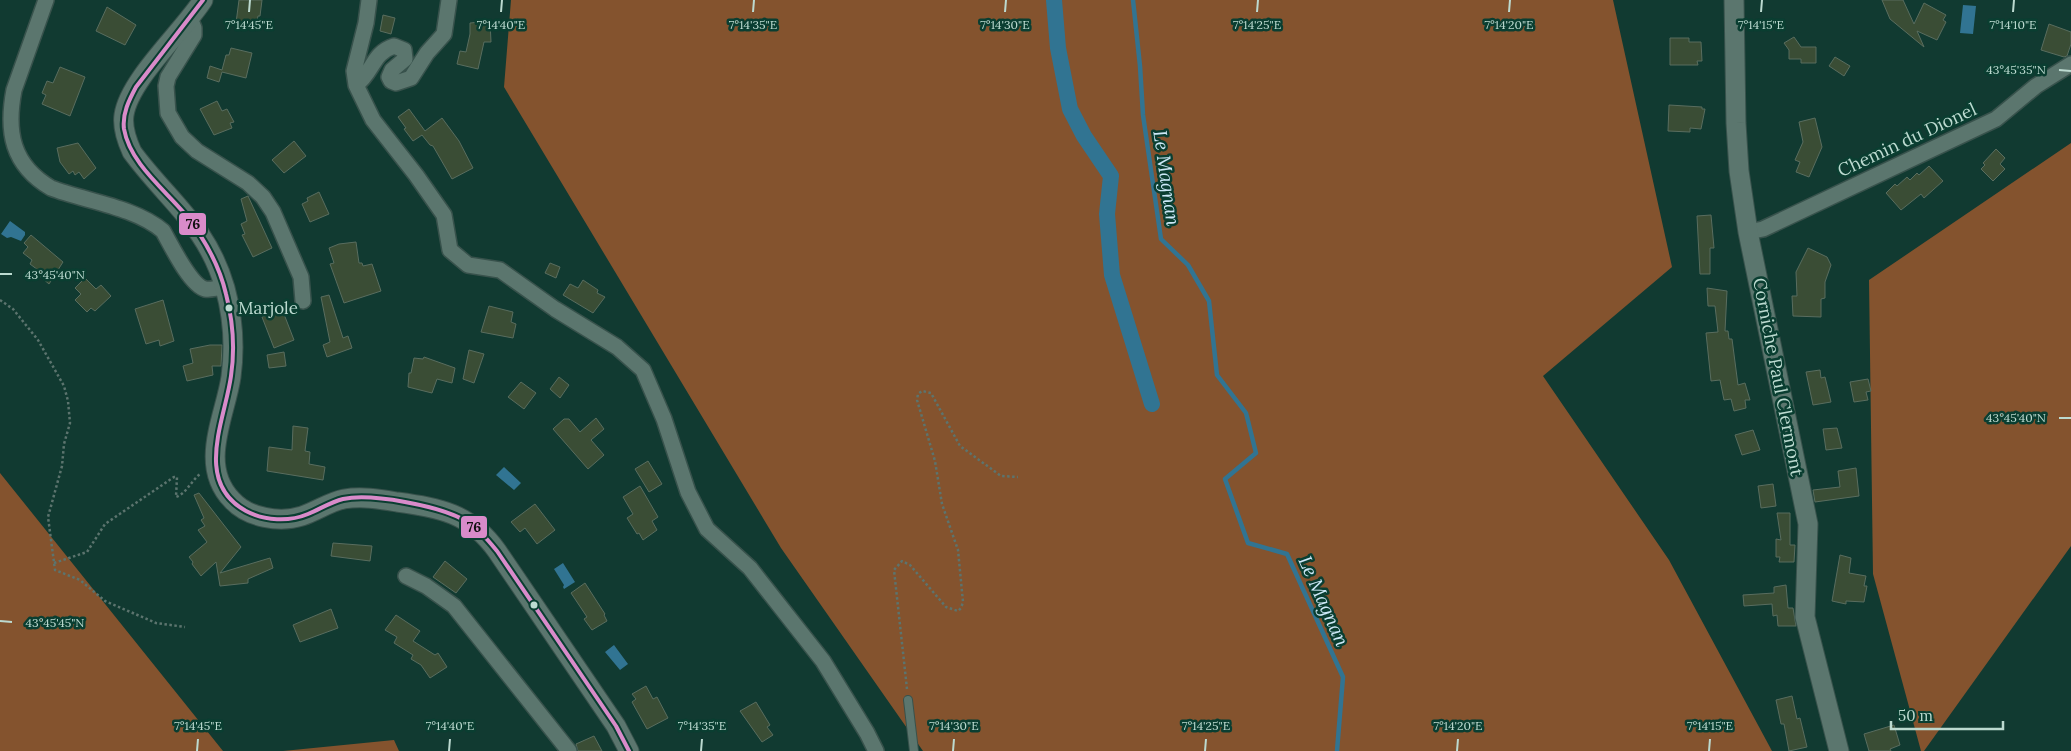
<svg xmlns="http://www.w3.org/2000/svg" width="2071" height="751" font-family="Lora,serif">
<rect width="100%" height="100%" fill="#113a31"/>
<!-- green -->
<path fill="#84532e" d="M511,0H1613L1672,267L1543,376L1669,560L1772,751H923L781,548L504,87Z
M2071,143V546L1924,751H1921L1873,574L1869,280Z
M0,473L223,751H0Z
M394,740L399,751H283Z"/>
<!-- water -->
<path fill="#317492" d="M1963,5L1976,6L1973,34L1960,33Z
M10,221L25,232V235L21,241L11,237L7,238L1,234Z
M504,467L521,483L514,490L496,475Z
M563,563L575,582L564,589L563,587L564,585L554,569Z
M614,645L628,664L620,670L605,652Z"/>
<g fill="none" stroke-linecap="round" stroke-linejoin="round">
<!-- stream -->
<path stroke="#317492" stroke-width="4.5" d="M1133,0L1140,66L1143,115L1161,239L1188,265L1209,301L1217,375L1246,413L1256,453L1225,479L1248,543L1287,554L1343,677L1337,751"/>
<!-- canal -->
<path stroke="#317492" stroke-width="16" d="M1054,0L1058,48L1070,109L1084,136L1111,176L1107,214L1112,275L1152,404"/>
</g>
<!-- building -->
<path fill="#3a4d35" stroke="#596d5f" d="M239,0H262L260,16H258L256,26L236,23Z
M1882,0H1903L1914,24L1924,3L1946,15L1943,20L1946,22L1937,40L1917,31L1924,47L1890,19Z
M107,7L136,25L125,45L96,31Z
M383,15L395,18L391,34L380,31Z
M490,21L491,42H484L478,69L457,64L460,51L466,52L470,34V23Z
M2049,24L2071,32V44L2067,56L2064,57L2041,50Z
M1794,37L1801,47H1816V63H1801V59H1789V50L1784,43Z
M1670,38H1689V42H1701L1702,61H1697L1698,65H1670Z
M231,48L252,53L246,78L222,72L219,82L207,78L210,66L222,70L226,55H229Z
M1835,57L1850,66L1844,76L1829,66Z
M60,67L85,77L70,116L42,104L46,95L42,93L47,81L53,83Z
M217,101L222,111L227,109L234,122L230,123L232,128L214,135L200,109Z
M1669,105L1702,107V109H1705L1701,129L1690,128V132L1668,131Z
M409,109L425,131L442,118L459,141L473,168L452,179L433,146L430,145L422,135L413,141L404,129L406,128L398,117Z
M1815,118L1822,147L1809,177L1796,172L1800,162L1795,160L1803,142L1799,122Z
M294,141L306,156L284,173L272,160Z
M78,143L96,168L84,179L79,172L75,175L73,171L69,174L60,162L57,148Z
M1996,149L2005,158L2000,164L2005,169L1993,181L1981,169L1985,165L1983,163Z
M1929,166L1943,181L1924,198L1921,194L1901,210L1886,193L1895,184L1897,186L1907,177L1910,180L1917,173L1919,175Z
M319,192L329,214L310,222L302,204L308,201L307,198Z
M248,196L272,248L253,257L242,235L245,234L241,224L247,221L241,199Z
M1711,215L1714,248H1710V274H1700L1697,216Z
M31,235L63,262L49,284L36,273L38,270L30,264L32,260L23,253L28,247L24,243Z
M356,242L359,263H362L363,266L372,264L381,291L344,303L330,264L334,263L329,248L339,244Z
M1808,248L1827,257L1831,265L1825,282V298L1821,299V317L1793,316L1792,296H1797L1796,272Z
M550,263L560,267L556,278L545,273Z
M85,278L96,289L101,285L111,296L95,311L91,308L87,312L75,300L81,294L75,288Z
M583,280L598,290L597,293L605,297L593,313L563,295L570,284L578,288Z
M1707,288L1727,291L1725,331H1728L1729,339H1732L1738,385L1745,383L1750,400H1745L1746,408L1734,411L1731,399L1724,400L1720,380L1711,381L1706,333L1718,332L1715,306H1708Z
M329,295L343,338L348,336L352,348L327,357L323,345L330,342L321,297Z
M163,300L174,341L160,346L159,340L146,344L135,309Z
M489,306L513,312L511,322L516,324L513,338L481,332Z
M282,309L294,340L274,348L262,317Z
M210,345H222L221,366H212L213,375L187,381L183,366L193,363L190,349Z
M469,350L484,354L474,383L463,379Z
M284,352L286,366L269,368L267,355Z
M424,357L455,368L452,383L437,379L432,393L408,387L409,373H411L414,358L423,359Z
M1820,370L1821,378L1825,377L1831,402L1813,405L1806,372Z
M559,377L569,385L560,398L550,389Z
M1868,379L1871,391L1866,392L1868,400L1854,402L1850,382Z
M521,382L536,393L524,409L508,397Z
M596,418L604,429L591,440L604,455L588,469L553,429L564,419H569L580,432Z
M293,426L308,428L305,451L310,452L309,464L325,467L323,480L267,471L269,447L292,450Z
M1837,428L1842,448L1826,450L1823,429Z
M1753,430L1760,450L1742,455L1735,435Z
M648,461L662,484L649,492L635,469Z
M1856,468L1859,496L1815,502L1813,490L1840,487L1838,471Z
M1773,484L1776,506L1761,508L1758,486Z
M640,486L658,517L652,521L657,530L643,540L639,533L637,534L627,518L633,514L623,497Z
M199,493L241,547L220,573L270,558L273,568L248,579V583L220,586L216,562L201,576L192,564L193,562L189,557L207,542L198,530L205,526L201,520L204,518L194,495Z
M535,504L555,530L537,544L525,528L520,532L511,522Z
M1777,513H1790V545H1795L1794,562H1779L1780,557H1776V539L1781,540Z
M333,543L372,546L370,561L331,556Z
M1840,555L1851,558L1849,573L1866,576L1864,586H1867L1864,602L1846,601V604L1832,601Z
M445,561L467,579L456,593L433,577Z
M585,583L605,614L604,615L607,621L592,630L584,619L587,617L571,593Z
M1786,585L1788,608H1793L1796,626H1778L1777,615L1773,616L1772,604L1744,606L1743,595L1774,593V587Z
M331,609L338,628L300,642L293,625Z
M396,615L420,631L413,641L435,655L438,653L447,667L430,678L421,665L411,659L413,655L394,643L397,637L385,630Z
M646,686L653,699L657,697L668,718L647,729L632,702L636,699L632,694Z
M1792,696L1797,719L1800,718L1807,747L1789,751L1784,724H1781L1776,700Z
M756,702L770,725L767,727L773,735L762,742L740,711Z
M1894,725L1900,745L1890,749L1891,751H1869L1864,734Z
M594,736L602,751H578L576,744Z"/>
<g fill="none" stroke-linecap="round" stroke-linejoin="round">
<!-- service casing -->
<g stroke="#38524c" stroke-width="10">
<path id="service" d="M908,700L914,751"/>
</g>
<!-- minor casing -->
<g stroke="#38524c" stroke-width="18">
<path id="minor" d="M46,0L14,90C6,132 12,165 51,188C85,201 135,207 163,231C171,245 190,285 205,289C212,290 218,288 224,286
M369,0L366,23L354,71L356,85L373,120L416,175L444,215L450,250L468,265L500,270L555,309L617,347L643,370L664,419L688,492L707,529L750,568L823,661L867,733L876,751
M190,18L194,28V35L168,77L166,86L168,113L182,137L197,151L248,183L263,197L273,212L301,277L303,301
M356,85C373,73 372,53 394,46L404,50L405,59L392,70L389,77L391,81L396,83L411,78L427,53L444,34L449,0
M1748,232L1763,229L1996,119L2036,86L2071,64
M406,576L426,586L454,606L569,751"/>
</g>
<!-- tertiary casing -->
<g stroke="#38524c" stroke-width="21">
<path id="tertiary" d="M203,0C183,31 129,80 124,115C122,128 127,141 132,152C168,201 207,225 225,288C233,317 235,347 231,377C225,417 198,465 232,500C248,518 280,523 302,516C317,511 329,502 344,499C362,496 379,499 397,502C440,508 470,513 497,551L616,726L629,751
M1734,0L1736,123L1739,171L1748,232L1808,524L1805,617L1839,751"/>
</g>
<!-- path -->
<path stroke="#5c746e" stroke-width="2.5" stroke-dasharray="2.5 2.5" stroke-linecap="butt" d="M0,300L13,309L38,340L64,386L68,401L70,423L64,444L62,466L48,517L55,570L80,580L105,601L156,623L185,627
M54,563L87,552L105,524L174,477H177L176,497C186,494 191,481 200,474
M907,689L894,570L902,561L910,565L946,607L958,611L961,608L963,602L958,550L942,504L935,461L917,400L918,394L922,391L931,393L960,446L1001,476L1018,477"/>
<!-- service -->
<use href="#service" stroke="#5b766e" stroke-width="8"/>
<!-- minor -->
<use href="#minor" stroke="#5b766e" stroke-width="15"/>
<!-- tertiary -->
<use href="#tertiary" stroke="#5b766e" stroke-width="19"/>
<!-- bus-1 casing -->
<g stroke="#0a3e31" stroke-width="8">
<path id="bus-1" d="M203,0L136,87C129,100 122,114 124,129C130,163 164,189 185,214C204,238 219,264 226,294C233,321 235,349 231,376C225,420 193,482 246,511C265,521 289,522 308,514C320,509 331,502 343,499C372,493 439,506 464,520C478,528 487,539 497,551L616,726L629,751"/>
</g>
<!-- bus-1 -->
<use href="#bus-1" stroke="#d98bca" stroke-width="4"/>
</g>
<!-- ticks -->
<path fill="none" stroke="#bcdad0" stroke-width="2" d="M249,12L250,0M501,12L502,0M753,12L754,0M1005,12L1006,0M1257,12L1258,0M1509,12L1510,0M1761,12L1762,0M2013,12L2014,0M2059,70L2071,71M0,274H12M2059,418H2071M0,621L12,622M197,751L198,739M449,751L450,739M701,751L702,739M953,751L954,739M1205,751L1206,739M1457,751L1458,739M1709,751L1710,739"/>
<!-- markers -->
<g fill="#bcdad0" stroke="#0a3e31" stroke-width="2">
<circle cx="229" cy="308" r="4.5"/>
<circle cx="534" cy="605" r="4.5"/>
</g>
<g text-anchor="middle" stroke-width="5" stroke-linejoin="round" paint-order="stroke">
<!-- bus labels -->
<g font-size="17" fill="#bcdad0" stroke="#0a3e31" text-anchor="start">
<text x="238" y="314">Marjole</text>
</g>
<!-- street labels -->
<g font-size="18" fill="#bcdad0" stroke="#0a3e31">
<text transform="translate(1907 140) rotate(-25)" y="6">Chemin du Dionel</text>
<text transform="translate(1778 377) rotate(79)" y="6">Corniche Paul Clermont</text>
</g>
<!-- water labels -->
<g font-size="19" font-style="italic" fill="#cde8f7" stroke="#0a3e31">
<text transform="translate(1167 178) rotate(82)" y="7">Le Magnan</text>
<text transform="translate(1324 601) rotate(66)" y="7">Le Magnan</text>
</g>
</g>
<g font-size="12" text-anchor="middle" fill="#bcdad0" stroke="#0a3e31" stroke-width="5" stroke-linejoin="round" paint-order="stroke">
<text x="249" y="29">7°14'45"E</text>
<text x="501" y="29">7°14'40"E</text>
<text x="753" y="29">7°14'35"E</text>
<text x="1005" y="29">7°14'30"E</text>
<text x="1257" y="29">7°14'25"E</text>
<text x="1509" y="29">7°14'20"E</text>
<text x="1761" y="29">7°14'15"E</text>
<text x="2013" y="29">7°14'10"E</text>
<text x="2016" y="74">43°45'35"N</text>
<text x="55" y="279">43°45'40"N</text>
<text x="2016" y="422">43°45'40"N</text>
<text x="55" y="627">43°45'45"N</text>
<text x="198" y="730">7°14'45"E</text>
<text x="450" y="730">7°14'40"E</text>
<text x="702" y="730">7°14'35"E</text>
<text x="954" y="730">7°14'30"E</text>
<text x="1206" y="730">7°14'25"E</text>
<text x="1458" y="730">7°14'20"E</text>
<text x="1710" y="730">7°14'15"E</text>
</g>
<g stroke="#0a3e31" stroke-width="2">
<rect x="178" y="212" width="29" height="24" rx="5" fill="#d98bca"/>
<rect x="460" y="515" width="28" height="24" rx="5" fill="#d98bca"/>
</g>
<g font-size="14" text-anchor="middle" font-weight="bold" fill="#111">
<text x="193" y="229">76</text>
<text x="474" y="532">76</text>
</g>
<!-- scale -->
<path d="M1891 721v8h112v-8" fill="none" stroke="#bcdad0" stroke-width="2.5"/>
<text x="1898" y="721" font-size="15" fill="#bcdad0" stroke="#0a3e31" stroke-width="4" paint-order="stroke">50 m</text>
</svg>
